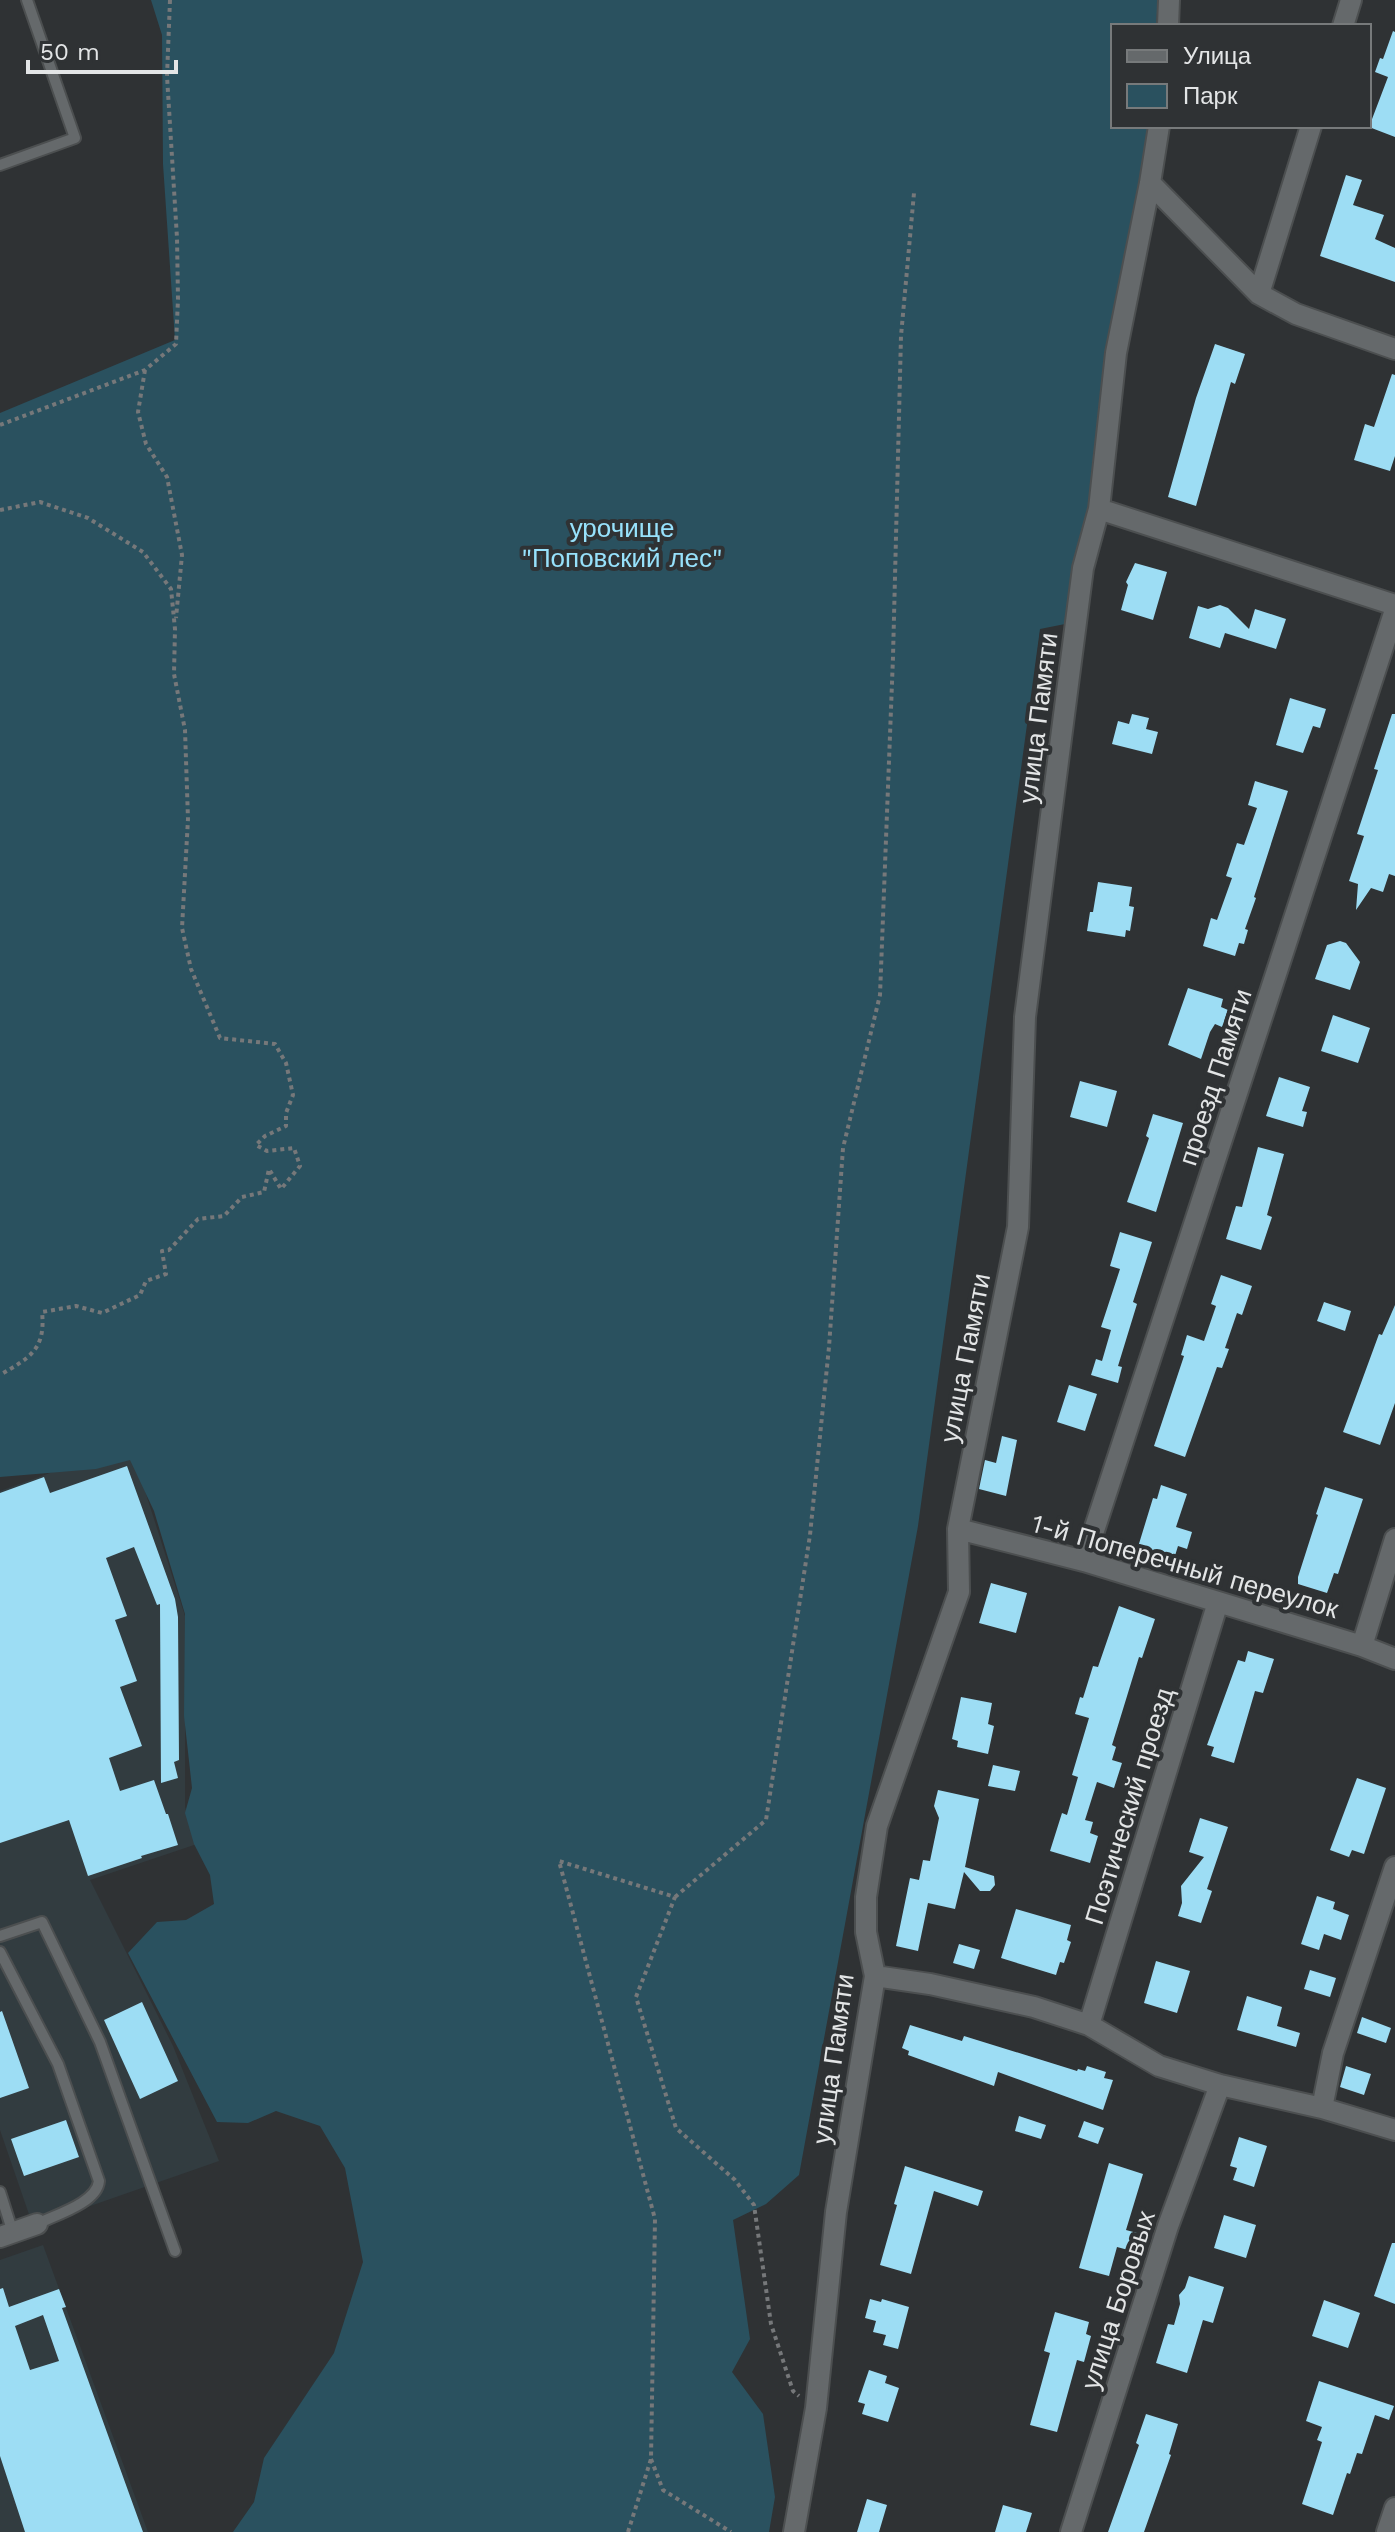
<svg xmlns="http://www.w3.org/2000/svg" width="1395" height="2532" font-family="'Work Sans',sans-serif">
<rect width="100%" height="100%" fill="#2f3234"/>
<!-- built -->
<path fill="#323c40" d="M130,1444L185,1616V1807L197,1844L90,1880L173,2046L219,2161L33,2226L0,2130V1491Z
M43,2245L148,2532H0V2260Z"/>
<!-- green -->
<path fill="#2a515f" d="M151,0H1158L1156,26H1113V126H1149L1080,621L1040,629L918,1526L799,2175L766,2204L733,2220L750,2339L732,2372L763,2414L775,2497L769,2532H233L254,2502L264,2458L334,2353L363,2262L345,2168L320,2126L276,2111L248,2123L217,2122L128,1953L157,1922L186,1920L214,1904L210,1875L194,1844L185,1813L192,1788L184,1716L185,1614L154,1511L130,1460L96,1469L0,1477V413L175,340L163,164L162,35Z"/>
<!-- building -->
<path fill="#9dddf4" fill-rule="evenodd" d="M1393,31L1395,32V137L1369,127L1388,77L1375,72L1380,58L1383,59Z
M1346,175L1362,180L1353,205L1384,215L1375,239L1395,248V282L1320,256Z
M1215,344L1245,354L1235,384L1231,382L1196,506L1168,497L1196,398Z
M1392,374L1395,375V456L1390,471L1354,460L1365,424L1374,427Z
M1135,563L1167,572L1153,620L1121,610L1128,585L1126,582Z
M1220,605L1228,608L1249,629L1255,609L1286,619L1276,649L1225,633L1220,648L1189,638L1198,606L1208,609Z
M1290,698L1326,709L1320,728L1313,726L1303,753L1276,745Z
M1132,714L1149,718L1146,729L1158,732L1152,754L1112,744L1118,721L1129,724Z
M1392,714H1395V876L1389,874L1383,892L1371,888L1356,910L1358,884L1349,881L1364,836L1357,834L1378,770L1374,769Z
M1255,781L1288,791L1254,897L1256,898L1245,929L1248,930L1244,944L1239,943L1235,956L1203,946L1211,918L1217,920L1232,878L1226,876L1237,843L1244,845L1257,808L1248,805Z
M1098,882L1132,887L1129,906L1134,907L1130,931L1126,930L1125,937L1087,931L1090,912H1093Z
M1340,941L1346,943L1360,962L1350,990L1315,979L1327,945Z
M1188,988L1223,999L1221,1007L1228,1010L1222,1027L1215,1024L1210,1032L1201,1059L1168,1045Z
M1333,1015L1370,1028L1358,1063L1321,1051Z
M1279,1077L1310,1087L1302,1111L1307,1112L1303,1127L1266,1116Z
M1080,1081L1117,1091L1107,1127L1070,1117Z
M1153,1114L1183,1123L1156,1212L1127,1202L1149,1138L1146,1136Z
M1258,1147L1284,1154L1267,1215L1272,1217L1261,1250L1226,1239L1236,1206L1242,1207Z
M1120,1232L1152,1242L1133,1302L1137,1304L1118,1366L1122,1367L1118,1383L1091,1375L1096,1359L1102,1361L1111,1330L1101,1327L1120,1269L1110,1266Z
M1221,1275L1252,1286L1242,1315L1237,1313L1225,1348L1229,1349L1222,1368L1217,1367L1185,1457L1154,1446L1184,1356L1181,1355L1187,1335L1204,1341L1216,1306L1211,1304Z
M1324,1302L1351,1311L1345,1331L1317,1321Z
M1395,1305V1403L1380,1445L1343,1432L1379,1334L1382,1335Z
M1069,1385L1097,1394L1085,1431L1057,1422Z
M1002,1436L1017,1440L1006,1496L979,1489L985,1460L996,1463Z
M127,1466L175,1599L178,1617L179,1760L174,1762L178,1778L161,1783L160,1604L157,1605L134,1547L106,1558L127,1616L115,1620L137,1681L120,1687L142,1746L109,1758L120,1791L154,1780L166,1814H168L178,1845L141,1856L142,1858L88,1876L69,1820L0,1843V1493L44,1477L50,1493Z
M1161,1485L1187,1494L1176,1527L1192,1532L1187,1549L1178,1546L1174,1559L1138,1547L1153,1498L1157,1499Z
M1325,1487L1363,1499L1338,1574L1334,1573L1327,1593L1298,1584V1577L1314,1527L1318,1515L1316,1514Z
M991,1583L1027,1593L1016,1633L979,1623Z
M1119,1606L1155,1619L1142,1658L1139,1657L1112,1745L1116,1747L1112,1760L1122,1763L1114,1788L1097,1782L1085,1820L1093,1822L1090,1833L1098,1836L1090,1863L1050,1851L1062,1813L1067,1815L1078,1777L1072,1775L1089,1718L1075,1714L1080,1697L1083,1698L1093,1666L1098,1667Z
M1248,1651L1274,1659L1263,1693L1255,1691L1234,1763L1211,1756L1214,1747L1207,1745L1238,1660L1245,1662Z
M961,1697L992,1703L988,1724L994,1726L988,1754L957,1747L958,1741L952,1739Z
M993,1765L1020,1771L1015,1791L988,1786Z
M1357,1778L1386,1788L1364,1854L1352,1850L1349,1857L1330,1850Z
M938,1790L979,1799L965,1867L994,1876L995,1885L990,1891H980L964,1872L955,1909L928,1903L918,1951L896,1946L910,1878L919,1880L923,1860L930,1861L939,1818L934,1806Z
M1200,1818L1228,1827L1207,1889L1212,1891L1201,1923L1178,1916L1182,1903L1181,1886L1204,1857L1189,1852Z
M1317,1896L1335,1902L1333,1909L1349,1915L1341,1940L1324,1934L1319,1950L1301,1944Z
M1016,1909L1071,1925L1067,1940L1071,1942L1064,1963L1060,1962L1056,1975L1001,1958Z
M959,1944L980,1950L974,1969L953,1963Z
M1156,1961L1190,1971L1177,2013L1144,2003Z
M1310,1970L1336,1978L1330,1997L1304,1989Z
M1247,1996L1282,2007L1277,2026L1300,2033L1296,2047L1237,2030Z
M142,2002L178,2081L140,2099L104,2020Z
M2,2011L29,2088L0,2098V2012Z
M1362,2017L1391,2028L1386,2043L1357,2033Z
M910,2025L962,2041L964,2036L1077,2071L1078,2069L1085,2071L1087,2066L1106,2072L1104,2078L1113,2080L1103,2110L998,2072L994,2086L908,2055L909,2051L902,2048Z
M1346,2066L1371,2074L1364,2095L1340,2087Z
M1019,2116L1046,2125L1041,2139L1015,2131Z
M66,2120L79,2157L24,2176L11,2139Z
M1084,2121L1104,2128L1098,2144L1078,2137Z
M1239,2137L1267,2146L1254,2187L1233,2180L1237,2168L1230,2166Z
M1109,2163L1143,2174L1126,2230L1137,2233L1132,2251L1117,2247L1109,2276L1079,2268Z
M905,2166L983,2191L978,2206L934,2191L911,2274L880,2265L897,2205L894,2204Z
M1224,2215L1256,2225L1246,2258L1214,2248Z
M1392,2243H1395V2304L1374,2296Z
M1189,2276L1224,2287L1213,2323L1203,2320L1187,2373L1156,2363L1168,2324L1174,2325L1180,2304L1179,2295L1185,2288Z
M3,2288L9,2307L59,2289L66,2307L62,2308L143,2532H25L0,2456V2289ZM43,2315L59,2361L30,2370L15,2326Z
M870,2299L881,2302L882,2299L909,2307L898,2349L883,2345L886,2335L873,2332L876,2321L865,2318Z
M1324,2300L1360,2313L1348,2348L1312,2336Z
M1055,2312L1089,2322L1086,2334L1091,2336L1084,2362L1077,2360L1057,2432L1030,2425L1050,2353L1044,2351Z
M869,2370L887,2376L885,2383L899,2388L888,2422L862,2414L865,2404L858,2402Z
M1319,2381L1394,2406L1389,2420L1375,2415L1362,2454L1357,2453L1350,2474L1347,2473L1333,2515L1302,2504L1322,2442L1317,2440L1322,2427L1306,2421Z
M1146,2414L1178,2424L1169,2454L1171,2455L1144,2532H1108L1139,2445L1136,2443Z
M867,2499L887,2505L879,2532H857Z
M1003,2505L1032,2513L1026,2532H995Z"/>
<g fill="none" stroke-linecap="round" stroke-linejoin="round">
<!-- service casing -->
<g stroke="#4c4f50" stroke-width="14">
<path id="service" d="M0,165L75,138L27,0
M0,1936L42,1922L100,2042L175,2251
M0,1952L58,2064L99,2181C97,2203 55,2215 37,2224
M0,2192L13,2233"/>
</g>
<!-- minor casing -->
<g stroke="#4c4f50" stroke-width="24">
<path id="minor" d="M1168,26L1169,0
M1343,26L1351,0
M1150,183L1259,294L1296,314L1395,349
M1259,294L1311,126
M1099,509L1395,605
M958,1529L1084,1561L1362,1646L1395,1659
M1084,1561L1395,610
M1362,1646L1395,1539
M875,1976L930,1984L1034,2007L1089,2025L1159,2066L1220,2085L1322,2108L1395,2130
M1089,2025L1218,1602
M1322,2108L1333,2053L1395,1867
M0,2237L37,2224
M794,2532L816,2408L836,2212L875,1976L866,1932V1897L877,1826L959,1592L958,1529L1018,1227L1025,1017L1083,568L1099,509L1116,353L1150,183L1159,126
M1071,2532L1168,2226L1220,2085
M1387,2532L1395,2508"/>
</g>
<!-- path -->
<path stroke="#76787a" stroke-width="4" stroke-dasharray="4 4" stroke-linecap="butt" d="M145,370L138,412L146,444L167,477L182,555L176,618
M0,425L145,370L176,344L178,299L177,238L167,76L170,0
M0,510L40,502L88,518L143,552L171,589L175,629L174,674L185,730L188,819L182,928L191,969L220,1038L275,1044L286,1063L293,1095L286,1113V1126L265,1136L256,1145L267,1151L294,1148L300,1166L281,1189L269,1169L264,1192L242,1197L224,1216L198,1219L169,1250L162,1251L166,1274L146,1281L140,1295L102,1313L76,1306L42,1312C46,1350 29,1358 0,1375
M675,1897L766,1820L810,1535L829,1347L843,1148L880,995L893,657L901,336L914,193
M651,2459L663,2490L731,2532
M628,2532L651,2459L655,2219L559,1861L675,1897L636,1997L676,2128L735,2180L754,2205L771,2324L793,2391L799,2396"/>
<!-- service -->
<use href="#service" stroke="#65696b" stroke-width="10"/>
<!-- minor -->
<use href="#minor" stroke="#65696b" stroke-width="20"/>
</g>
<g text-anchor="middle" stroke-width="8" stroke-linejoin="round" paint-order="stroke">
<!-- park labels -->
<g font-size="26" fill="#97e1fb" stroke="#2f3234">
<text x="622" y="537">урочище<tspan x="622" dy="30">"Поповский лес"</tspan></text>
</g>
<!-- street labels -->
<g font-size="26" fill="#e3e5e6" stroke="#2f3234">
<text transform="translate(1038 718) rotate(-83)" y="9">улица Памяти</text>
<text transform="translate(1215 1077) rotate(-72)" y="9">проезд Памяти</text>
<text transform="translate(965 1358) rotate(-79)" y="9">улица Памяти</text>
<text transform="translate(1185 1566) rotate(16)" y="9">1-й Поперечный переулок</text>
<text transform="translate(1129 1806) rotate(-73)" y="9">Поэтический проезд</text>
<text transform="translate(833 2059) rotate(-82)" y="9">улица Памяти</text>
<text transform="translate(1118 2300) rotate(-72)" y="9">улица Боровых</text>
</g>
</g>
<!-- legend -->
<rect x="1111" y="24" width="260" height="104" fill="#2f3234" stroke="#777a7b" stroke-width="2"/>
<rect x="1127" y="50" width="40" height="12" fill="#65696b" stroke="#777a7b" stroke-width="2"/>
<text x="1183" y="64" font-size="24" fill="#e3e5e6">Улица</text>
<rect x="1127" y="84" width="40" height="24" fill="#2a515f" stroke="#777a7b" stroke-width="2"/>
<text x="1183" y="104" font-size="24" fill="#e3e5e6">Парк</text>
<!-- scale -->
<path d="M28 60v12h148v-12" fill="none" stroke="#e3e5e6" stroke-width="4"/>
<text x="40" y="60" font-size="24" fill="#e3e5e6" stroke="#2f3234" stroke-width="6" paint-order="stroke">50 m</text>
</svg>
